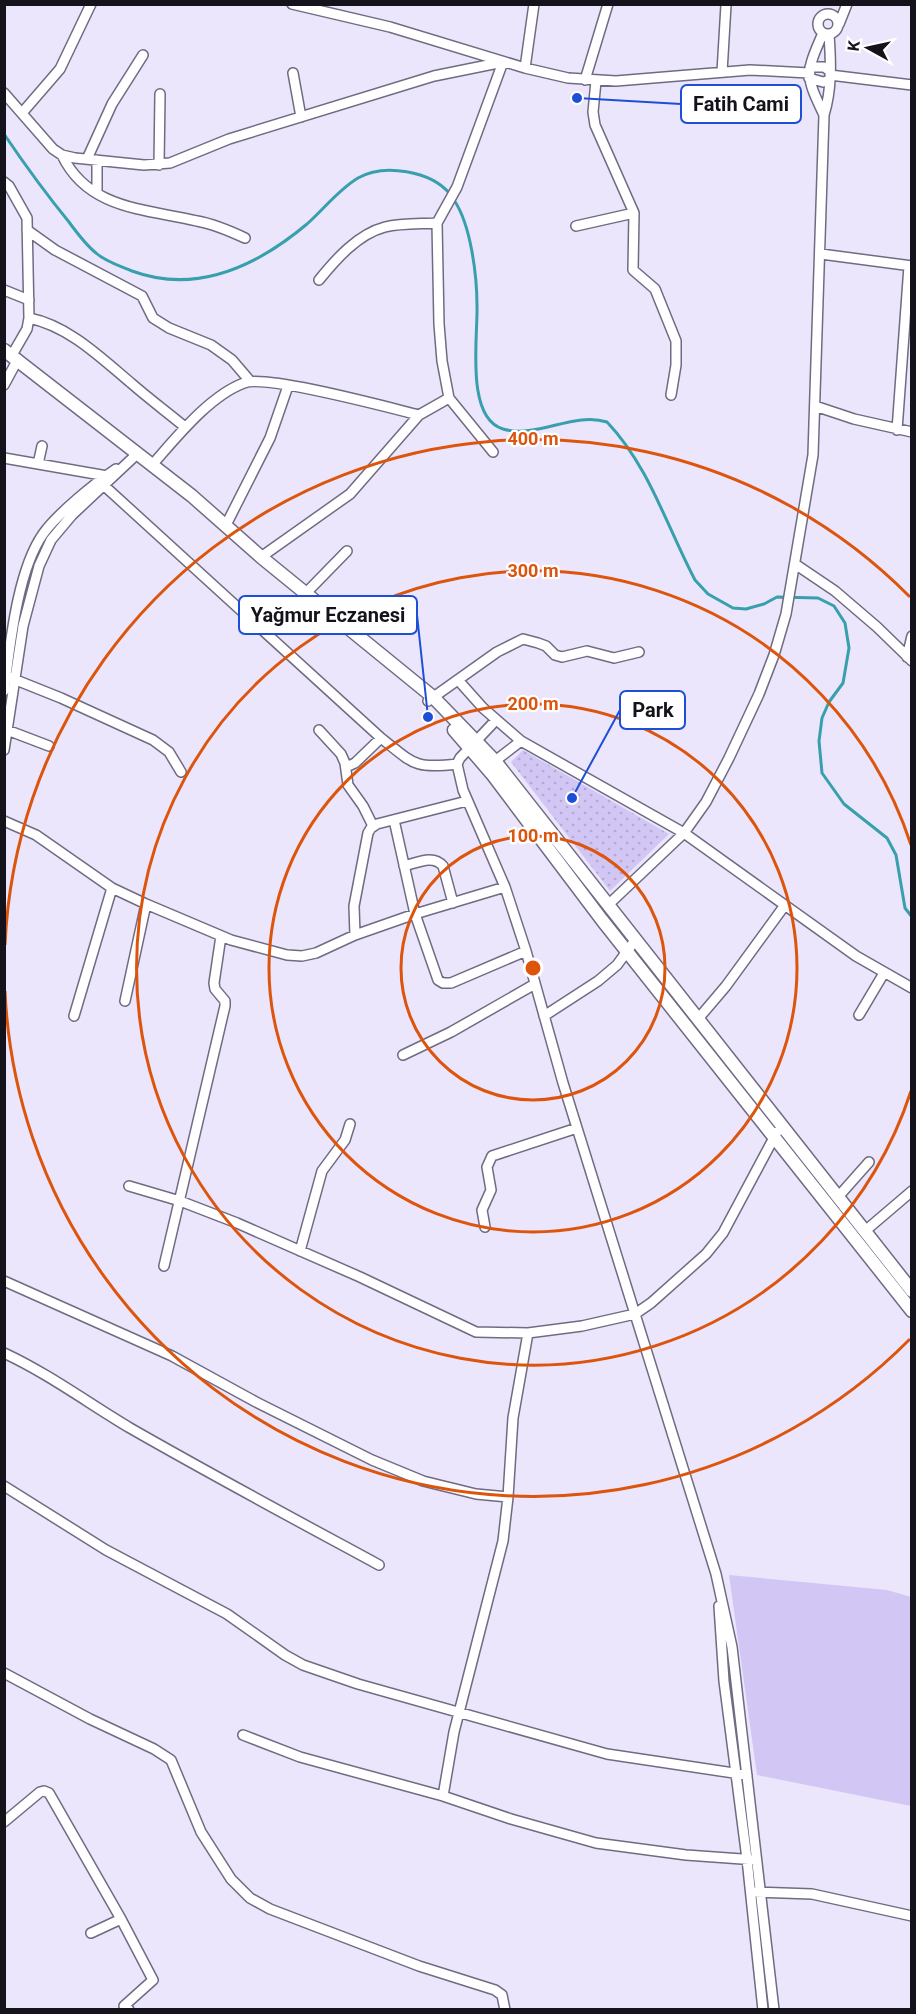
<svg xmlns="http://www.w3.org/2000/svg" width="916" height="2014" font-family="Roboto,sans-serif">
<defs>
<pattern id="park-dots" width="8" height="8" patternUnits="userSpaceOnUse" patternTransform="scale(1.5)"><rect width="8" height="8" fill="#d2c6f5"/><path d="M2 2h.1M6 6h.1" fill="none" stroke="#b3a9d1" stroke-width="1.8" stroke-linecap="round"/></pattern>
</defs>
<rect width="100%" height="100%" fill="#ebe6fb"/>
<!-- grass -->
<path fill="#d2c6f5" d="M729,1575L887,1590L911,1597V1806L757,1775Z"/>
<!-- park -->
<path fill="url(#park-dots)" d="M523,750L669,834L610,891L511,762Z"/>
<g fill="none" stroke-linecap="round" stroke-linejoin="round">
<!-- stream -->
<path stroke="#389fac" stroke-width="3" d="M4,134C25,165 46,194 69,222C77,233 86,245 96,253C106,262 120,266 132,271C197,295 257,266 307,224C324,209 338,190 358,178C384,163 431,171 450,194
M454,200C471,225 477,276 477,306C478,336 465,418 503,429C537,439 574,411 607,422C649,466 667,527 695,580L708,594L733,608L746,609L764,604L777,597L818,598L834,606L845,623L849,648L843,683L829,702L822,718L819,741L822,773L844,804L887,838L896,855L905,908L912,917"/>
<!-- minor casing -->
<g stroke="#706b82" stroke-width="12">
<path id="minor" d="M292,4L390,27L525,68L568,78L616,81L750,70L809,73
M818 24a10 10 0 1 1 20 0a10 10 0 1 1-20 0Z
M839,24L847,4
M823,33C805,74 805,75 824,115
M810,67H824L830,71
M525,68L534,4
M722,72L726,5
M293,73L301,117
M830,75L912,85
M809,78L823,82L830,80
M585,80L608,4
M596,81L593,112L595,125L634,213L633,270L655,289L676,341V365L671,395
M4,93L53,149L62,155L75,158L144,165L170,163L229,139L434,76L503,62
M22,113L60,69L91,4
M62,155C88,210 147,209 197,221C214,224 230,231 245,238
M87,159L112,104L143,55
M159,165L160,94
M4,182L9,186L27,218L29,318L27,329L12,355
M97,192V160
M576,226L634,213
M27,230L55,250L142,296L153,318L169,328L211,345L232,360L250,381
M821,254L912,266
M319,280C336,259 358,234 385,227C401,223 419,224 437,223
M4,290L29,300
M29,318C69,326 101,358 131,383C148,398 167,412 185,427
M4,385L18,359
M815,406L854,419L912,432
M897,430L909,266
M493,452L449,398L442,361L439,324L437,223L457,187L503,62
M4,458L107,476
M38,464L42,446
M152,465C176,438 209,396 244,383C265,374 390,408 419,415
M99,481L381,738C414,764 414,769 457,764
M226,525L270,438L288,386
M261,557L350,494L419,415L449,398
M795,564L835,591L877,627L912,661
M305,594L347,551
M907,657L912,636
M11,678L61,698L153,740L169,752L181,772
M458,680L483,708L521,741L684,833L856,956L912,988
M4,691C10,646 17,571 43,534C57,514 95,483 116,469
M428,701L497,652L523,639L538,643L546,646L555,655L562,657L587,651L614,658L639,652
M496,720L460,758L457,764L463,790L505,887L526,951L563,1083L716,1574L732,1647L774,2010
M7,730L49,746
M319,730L341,754L345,763L348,785L363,806L373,826
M4,750L23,626L39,566L51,540L72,515L137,454
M495,761L521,741
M346,767L355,763L381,738
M394,820L415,914L438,980L443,983H451L526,951
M4,821L36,835L112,888L146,904L231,940L287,955L302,956L316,953L355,935L415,914L505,887
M404,866C417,863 433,854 443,866L453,903
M608,905L684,833L706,802L729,758L759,694L774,655L786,614L813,455L824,115C832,89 831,62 829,35
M355,935L354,906L368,833L371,828L377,824L467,801
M125,1001L146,904
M859,1015L884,973
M74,1016L112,888
M544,1016L598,981L617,965L636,939
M698,1019L726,986L785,905
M403,1055L451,1032L535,984
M129,1186L180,1201L237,1223L360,1277L476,1332L528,1333L582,1326L635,1314L651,1303L706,1254L723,1233L777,1132
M838,1197L869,1162
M485,1227L482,1210L491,1190L487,1167L492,1156L577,1128
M865,1231L912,1191
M300,1251L322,1171L345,1140L350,1124
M164,1266L225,1006V1001L215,989L214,983L221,936
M4,1281L172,1356L256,1402L372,1460L423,1481L476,1494L508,1497
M4,1353C49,1374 88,1403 130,1428C212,1475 296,1520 379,1565
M4,1486L106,1550L227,1614L285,1655L303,1665L358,1684L607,1754L747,1775
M719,1606L724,1681L747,1859L763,2010
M4,1673L90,1719L154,1749L171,1760L201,1832L231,1879L250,1898L270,1909L419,1966L495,1990L502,1995L505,2010
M243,1735L300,1757L443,1796L511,1819L596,1843L686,1855L756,1860
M443,1796L454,1732L503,1541L508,1497L513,1418L528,1333
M4,1822L40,1792L44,1791L49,1793L121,1919L153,1980L124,2006L129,2010
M756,1892L812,1894L912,1916
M91,1933L121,1919"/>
</g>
<!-- major casing -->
<g stroke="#706b82" stroke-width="15">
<path id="major" d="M4,350L192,496L261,557L433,697L495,761L912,1291
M454,730L492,774L602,920L912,1311"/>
</g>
<!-- minor -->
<use href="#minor" stroke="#fff" stroke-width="9"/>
<!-- major -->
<use href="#major" stroke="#fff" stroke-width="12"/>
</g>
<!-- distance rings -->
<g fill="none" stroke="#dd550d" stroke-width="3">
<circle cx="533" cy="968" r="132"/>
<circle cx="533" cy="968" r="264"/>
<path d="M911 1091A397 397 0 1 1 911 845"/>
<path d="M910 1339A529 529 0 0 1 5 991M5 945A529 529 0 0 1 910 597"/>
</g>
<circle cx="533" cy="968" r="9" fill="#dd550d" stroke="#fff" stroke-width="3"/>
<g font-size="18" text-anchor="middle" font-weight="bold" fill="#dd550d" stroke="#fff" stroke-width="4.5" stroke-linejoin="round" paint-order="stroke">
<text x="533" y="445">400 m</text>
<text x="533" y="577">300 m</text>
<text x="533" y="710">200 m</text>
<text x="533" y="842">100 m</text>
</g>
<!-- callouts -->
<path fill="none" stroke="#1d4ed8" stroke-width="2" d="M577 98L681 104M428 717L417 615M572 798L620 710"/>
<g fill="#1d4ed8" stroke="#fff" stroke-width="2">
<circle cx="577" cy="98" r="6"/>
<circle cx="428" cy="717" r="6"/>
<circle cx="572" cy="798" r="6"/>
</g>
<g fill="#fff" stroke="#1d4ed8" stroke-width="2">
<rect x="681" y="85" width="120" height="38" rx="6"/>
<rect x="239" y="596" width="178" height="38" rx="6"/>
<rect x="620" y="691" width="65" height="38" rx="6"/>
</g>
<g font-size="20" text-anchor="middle" font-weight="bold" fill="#14121a">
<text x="741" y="111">Fatih Cami</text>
<text x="328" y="622">Yağmur Eczanesi</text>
<text x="653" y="717">Park</text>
</g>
<!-- border -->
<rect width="916" height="2014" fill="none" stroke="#14121a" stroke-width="12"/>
<!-- north arrow -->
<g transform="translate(868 48) rotate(278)" stroke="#ffffff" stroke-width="4.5" paint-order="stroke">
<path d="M0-4.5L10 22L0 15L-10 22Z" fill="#14121a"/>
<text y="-9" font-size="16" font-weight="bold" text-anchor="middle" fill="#14121a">K</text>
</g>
</svg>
